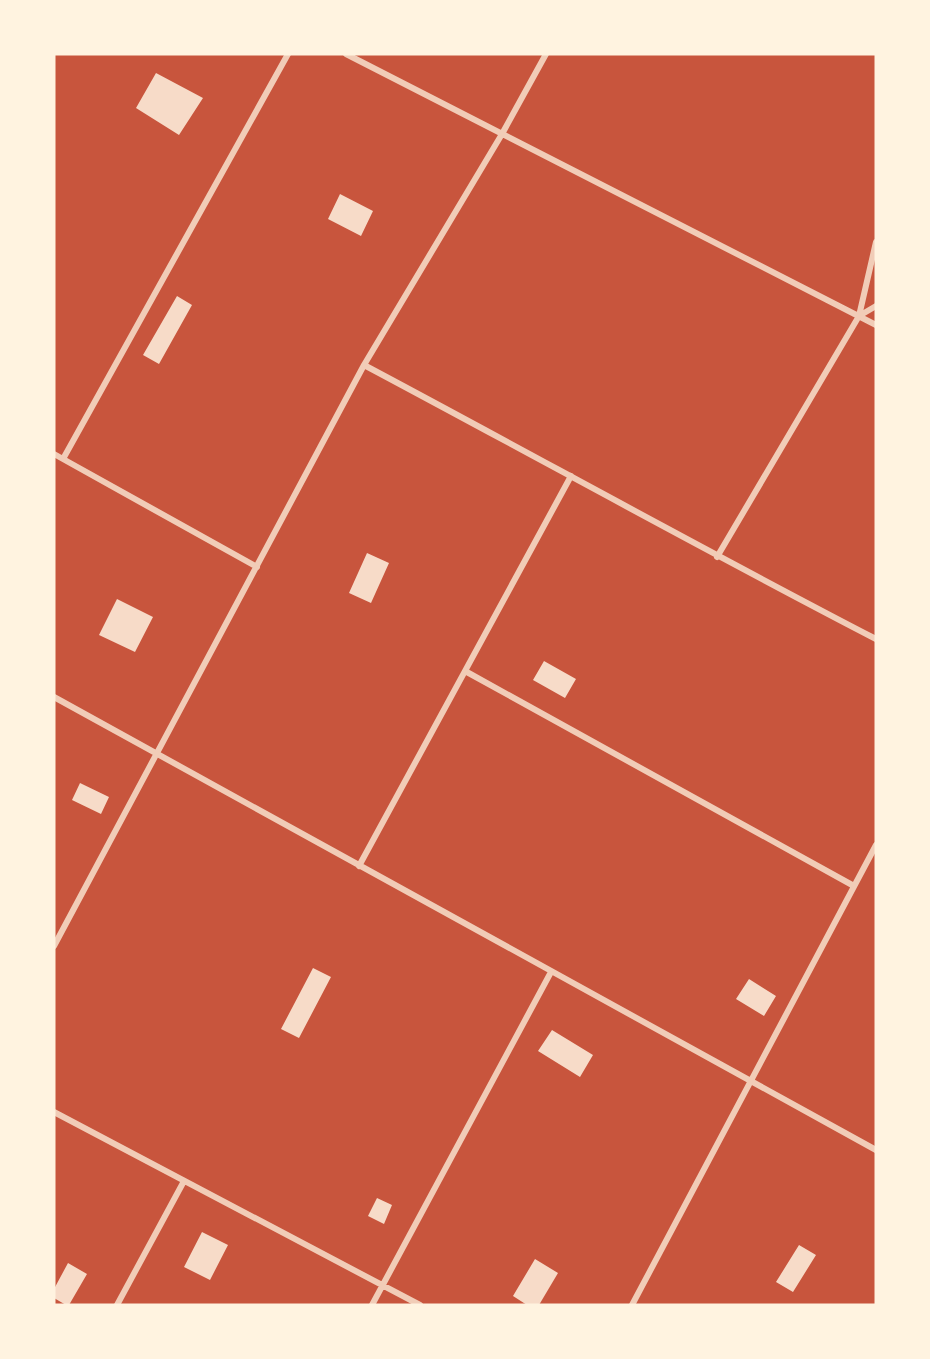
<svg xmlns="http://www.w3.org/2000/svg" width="930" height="1359" font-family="'Fira Sans Condensed',sans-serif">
<rect width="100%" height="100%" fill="#c8553d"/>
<!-- building -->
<path fill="#f7dbc8" d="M156,73L203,98L179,135L136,108Z
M340,194L373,211L361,236L328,219Z
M177,296L192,305L159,364L143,355Z
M367,553L389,563L371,603L349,593Z
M117,599L153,617L135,652L99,635Z
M544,661L576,679L565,698L533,680Z
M80,783L109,797L101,814L72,800Z
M313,968L331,977L299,1038L281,1029Z
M749,979L776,996L764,1016L736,999Z
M552,1030L593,1055L580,1077L538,1051Z
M377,1198L392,1205L384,1224L368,1216Z
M202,1232L228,1245L210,1280L184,1267Z
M799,1245L816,1255L793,1292L776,1282Z
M535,1259L558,1273L539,1305H527L513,1296Z
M68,1263L87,1274L69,1305H66L54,1298V1289Z"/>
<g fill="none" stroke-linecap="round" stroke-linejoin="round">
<!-- minor -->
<path stroke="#f1ccb7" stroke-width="6" d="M346,54L876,325
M859,316L876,306
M364,365C535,456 704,550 876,639
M54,454L257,567
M63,459L288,54
M717,557L859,316L876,242
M465,671L854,886
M54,697L876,1150
M359,866L571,476
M54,946L364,365L502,134L546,54
M54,1112L420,1305
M117,1305L184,1181
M372,1305L551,972
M632,1305L876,845"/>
</g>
<!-- border -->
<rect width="930" height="1359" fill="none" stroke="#fff3e0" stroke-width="111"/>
</svg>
